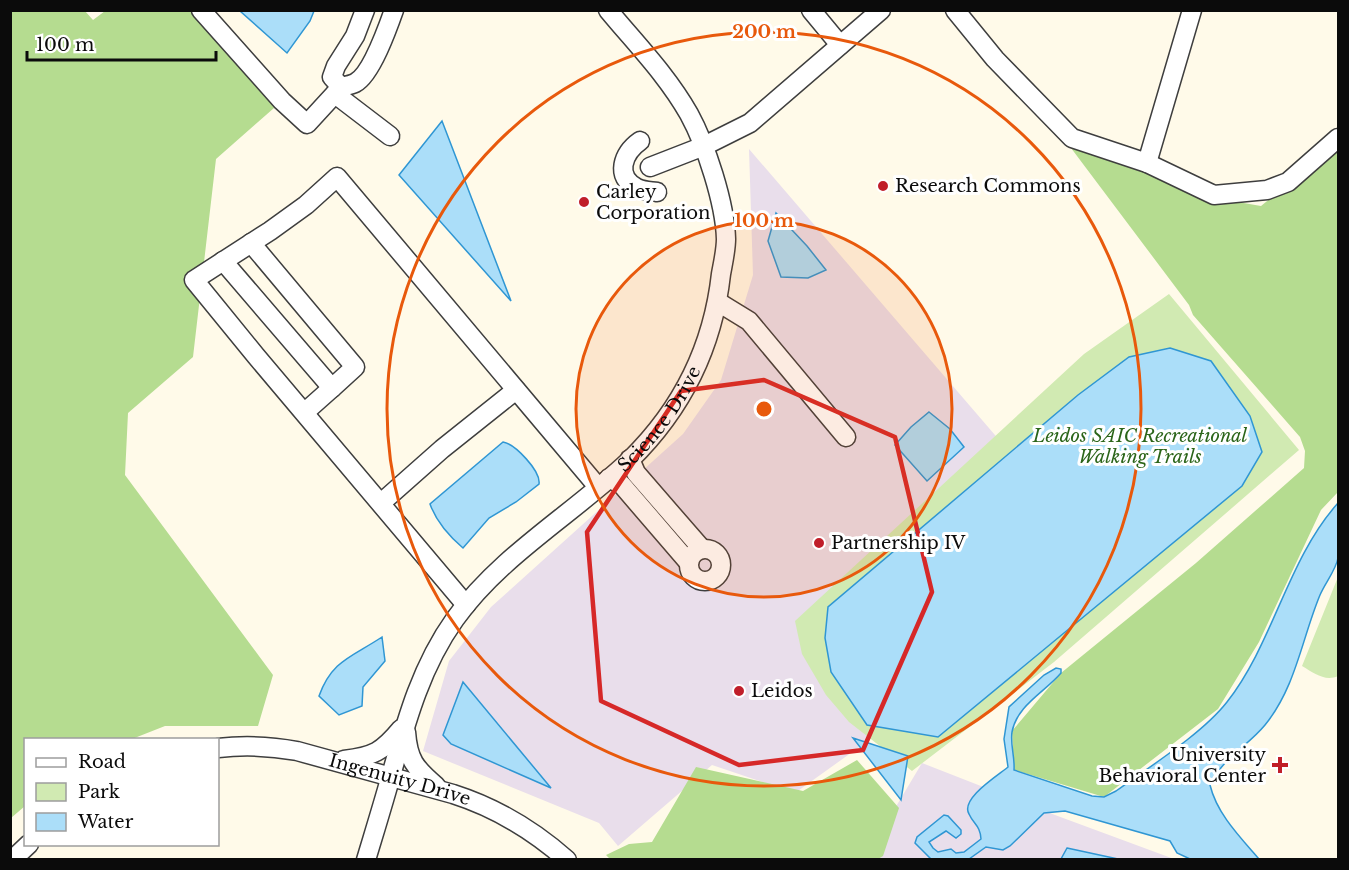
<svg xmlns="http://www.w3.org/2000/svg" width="1349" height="870" font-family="'Libre Baskerville',serif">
<rect width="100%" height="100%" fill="#fffae9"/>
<!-- industrial -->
<path fill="#e9deeb" d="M749,149L1013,456L876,735L795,793L712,765L618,846L599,823L423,751L449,661L491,607L683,434L721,380L753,275Z
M922,763L1055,815L1174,859L864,860Z"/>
<!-- green -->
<path fill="#d1eab2" d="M1169,294L1299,450L1054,662L912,771L849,722L826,695L802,654L795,621L1084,354Z
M1338,577V676C1325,682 1314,673 1302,666Z"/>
<!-- forest -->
<path fill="#b5dc90" d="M11,11H85L93,20L105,11H192L282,101L216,159L193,357L128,413L125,475L273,675L258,726H165L132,739L26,740L25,806L11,818Z
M1338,143V492L1321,510L1259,642L1218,709L1104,797L1014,770L1012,731L1061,673L1196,563L1304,468L1305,451L1300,437L1193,315L1189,305L1071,148L1226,200L1261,206Z
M857,760L899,808L883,856L878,859L611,860L606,855L629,844L652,842L696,767L803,791Z"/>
<!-- water -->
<path fill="#abdef9" stroke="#2f96d3" stroke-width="1.5" d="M240,11H314L310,21L287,53Z
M442,121L511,301L399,175Z
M776,213L807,246L826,270L808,278L781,277L768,241Z
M1170,348L1211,361L1250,416L1262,452L1242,486L938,737L867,725L831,672L825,638L828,607L1078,395L1129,357Z
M929,412L950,429L964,447L927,481L895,445L911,427Z
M503,442C515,444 541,471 539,484L516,502L489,518L463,548C449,536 436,521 430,504Z
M1338,503C1339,519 1342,543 1338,558C1336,570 1325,583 1320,595C1302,638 1296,687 1265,725C1246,748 1225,755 1210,785C1217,814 1240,837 1259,859H1190L1177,853L1170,841L1065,811L1044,813L1010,846L1003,850L986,847L969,859H931L915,843L917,837L944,815L948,816L961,830V834L956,838L946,831L929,842L933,848L938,852L951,849L956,853L964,852L981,839C980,825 974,825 969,814C960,799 997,776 1008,767L1004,739L1009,707L1044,675L1056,668L1061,669V673C1045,692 1017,705 1012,732C1010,744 1015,757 1014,770L1092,796L1104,797L1116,791C1149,767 1202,734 1227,702C1274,642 1287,560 1338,503Z
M382,637L385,661L363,687L362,706L339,715L319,696C332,660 352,657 382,637Z
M463,682L551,788L451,744L443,735Z
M853,738L908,756L901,800Z
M1067,848L1118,859H1061Z"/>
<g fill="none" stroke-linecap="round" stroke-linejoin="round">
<!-- minor casing -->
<g stroke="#3e3e3e" stroke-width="21">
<g id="minor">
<path d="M201,10L282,101L307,124L341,87"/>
<path d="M811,10L840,45"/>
<path d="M955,10L995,59L1072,138L1147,163L1214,195L1267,190L1288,182L1338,138"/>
<path d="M341,87C345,86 351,85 355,83C371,75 388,27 394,10"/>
<path d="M341,87L332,77L336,66L355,36L365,10"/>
<path d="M335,94L390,136"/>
<path d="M640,141C623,153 614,177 637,188C643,191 650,191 657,192"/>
<path d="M1147,163L1192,10"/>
<path d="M650,167L704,146L750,123L881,10"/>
<path d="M223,261L332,388L355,367L251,243"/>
<path d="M718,302L749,321L846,437"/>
<path d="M305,412L332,388"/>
<path d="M630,459L636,473L702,549"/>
<path d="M609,478L622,485L689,563"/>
<path d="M381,503L442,449L516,390"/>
<circle cx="705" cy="565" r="16"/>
<path d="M466,605L256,356L194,280L270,231L306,205L337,177L598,487"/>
<path d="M406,732C408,760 415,768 436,786"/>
<path id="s1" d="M218,748C244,745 270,746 297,751L453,794C497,808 533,830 567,860"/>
<path d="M344,760C374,756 382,752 401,729"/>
<path d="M12,860L29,844"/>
<path id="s2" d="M366,860C375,830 384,801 392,772C407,718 422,665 455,619C501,555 573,514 630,460C682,409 713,346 721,274C723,263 726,250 726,239C725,203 706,145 689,114C666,74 637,45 608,10"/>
</g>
</g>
<!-- minor -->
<use href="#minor" stroke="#fff" stroke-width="18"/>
</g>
<!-- marked area -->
<path fill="none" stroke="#d62828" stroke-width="4.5" stroke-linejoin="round" d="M764,380L895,437L932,592L863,750L739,765L601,701L587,532L681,391Z"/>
<!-- distance rings -->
<circle cx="764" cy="409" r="188" fill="#e8590c" fill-opacity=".12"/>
<g fill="none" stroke="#e8590c" stroke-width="3">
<circle cx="764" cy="409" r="188"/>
<circle cx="764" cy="409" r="377"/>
</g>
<!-- markers -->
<g fill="#c01e2a" stroke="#fff" stroke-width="2">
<circle cx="883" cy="186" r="6"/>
<circle cx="584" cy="202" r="6"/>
<circle cx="819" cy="543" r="6"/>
<circle cx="739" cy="691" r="6"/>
<path d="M1277 756h6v6h6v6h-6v6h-6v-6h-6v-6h6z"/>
</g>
<g text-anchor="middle" stroke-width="6" stroke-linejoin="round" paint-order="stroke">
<!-- poi labels -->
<g font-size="18" fill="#0b0b0b" stroke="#fff" text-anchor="start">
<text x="895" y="192">Research Commons</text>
<text x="596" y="198">Carley<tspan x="596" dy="21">Corporation</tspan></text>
<text x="831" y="549">Partnership IV</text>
<text x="751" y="697">Leidos</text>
<text x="1266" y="761" text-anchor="end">University<tspan x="1266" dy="21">Behavioral Center</tspan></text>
</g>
<!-- street labels -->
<g font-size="18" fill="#0b0b0b" stroke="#fff">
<text dy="6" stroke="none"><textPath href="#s2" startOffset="546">Science Drive</textPath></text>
<text dy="6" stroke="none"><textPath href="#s1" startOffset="186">Ingenuity Drive</textPath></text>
</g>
<!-- park labels -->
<g font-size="18" font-style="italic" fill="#2b6519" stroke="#fff">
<text x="1140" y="442">Leidos SAIC Recreational<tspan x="1140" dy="21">Walking Trails</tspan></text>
</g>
</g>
<circle cx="764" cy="409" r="9" fill="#e8590c" stroke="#fff" stroke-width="3"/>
<g font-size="18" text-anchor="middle" font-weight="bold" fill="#e8590c" stroke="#fff" stroke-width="6" stroke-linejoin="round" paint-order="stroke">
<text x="764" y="38">200 m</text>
<text x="764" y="227">100 m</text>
</g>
<!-- border -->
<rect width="1349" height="870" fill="none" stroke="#0b0b0b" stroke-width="24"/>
<!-- legend -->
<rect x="24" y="738" width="195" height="108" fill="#ffffff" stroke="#9d9d9d" stroke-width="1.5"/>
<rect x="36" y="758" width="30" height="9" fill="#ffffff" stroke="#9d9d9d" stroke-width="1.5"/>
<text x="78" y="768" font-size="18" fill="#0b0b0b">Road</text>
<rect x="36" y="783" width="30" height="18" fill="#d1eab2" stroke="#9d9d9d" stroke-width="1.5"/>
<text x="78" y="798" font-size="18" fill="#0b0b0b">Park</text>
<rect x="36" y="813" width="30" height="18" fill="#abdef9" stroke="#9d9d9d" stroke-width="1.5"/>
<text x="78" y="828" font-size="18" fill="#0b0b0b">Water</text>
<!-- scale -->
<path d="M27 51v9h189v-9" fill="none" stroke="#0b0b0b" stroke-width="3"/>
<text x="36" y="51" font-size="18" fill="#0b0b0b" stroke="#ffffff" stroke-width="4.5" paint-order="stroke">100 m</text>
</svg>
